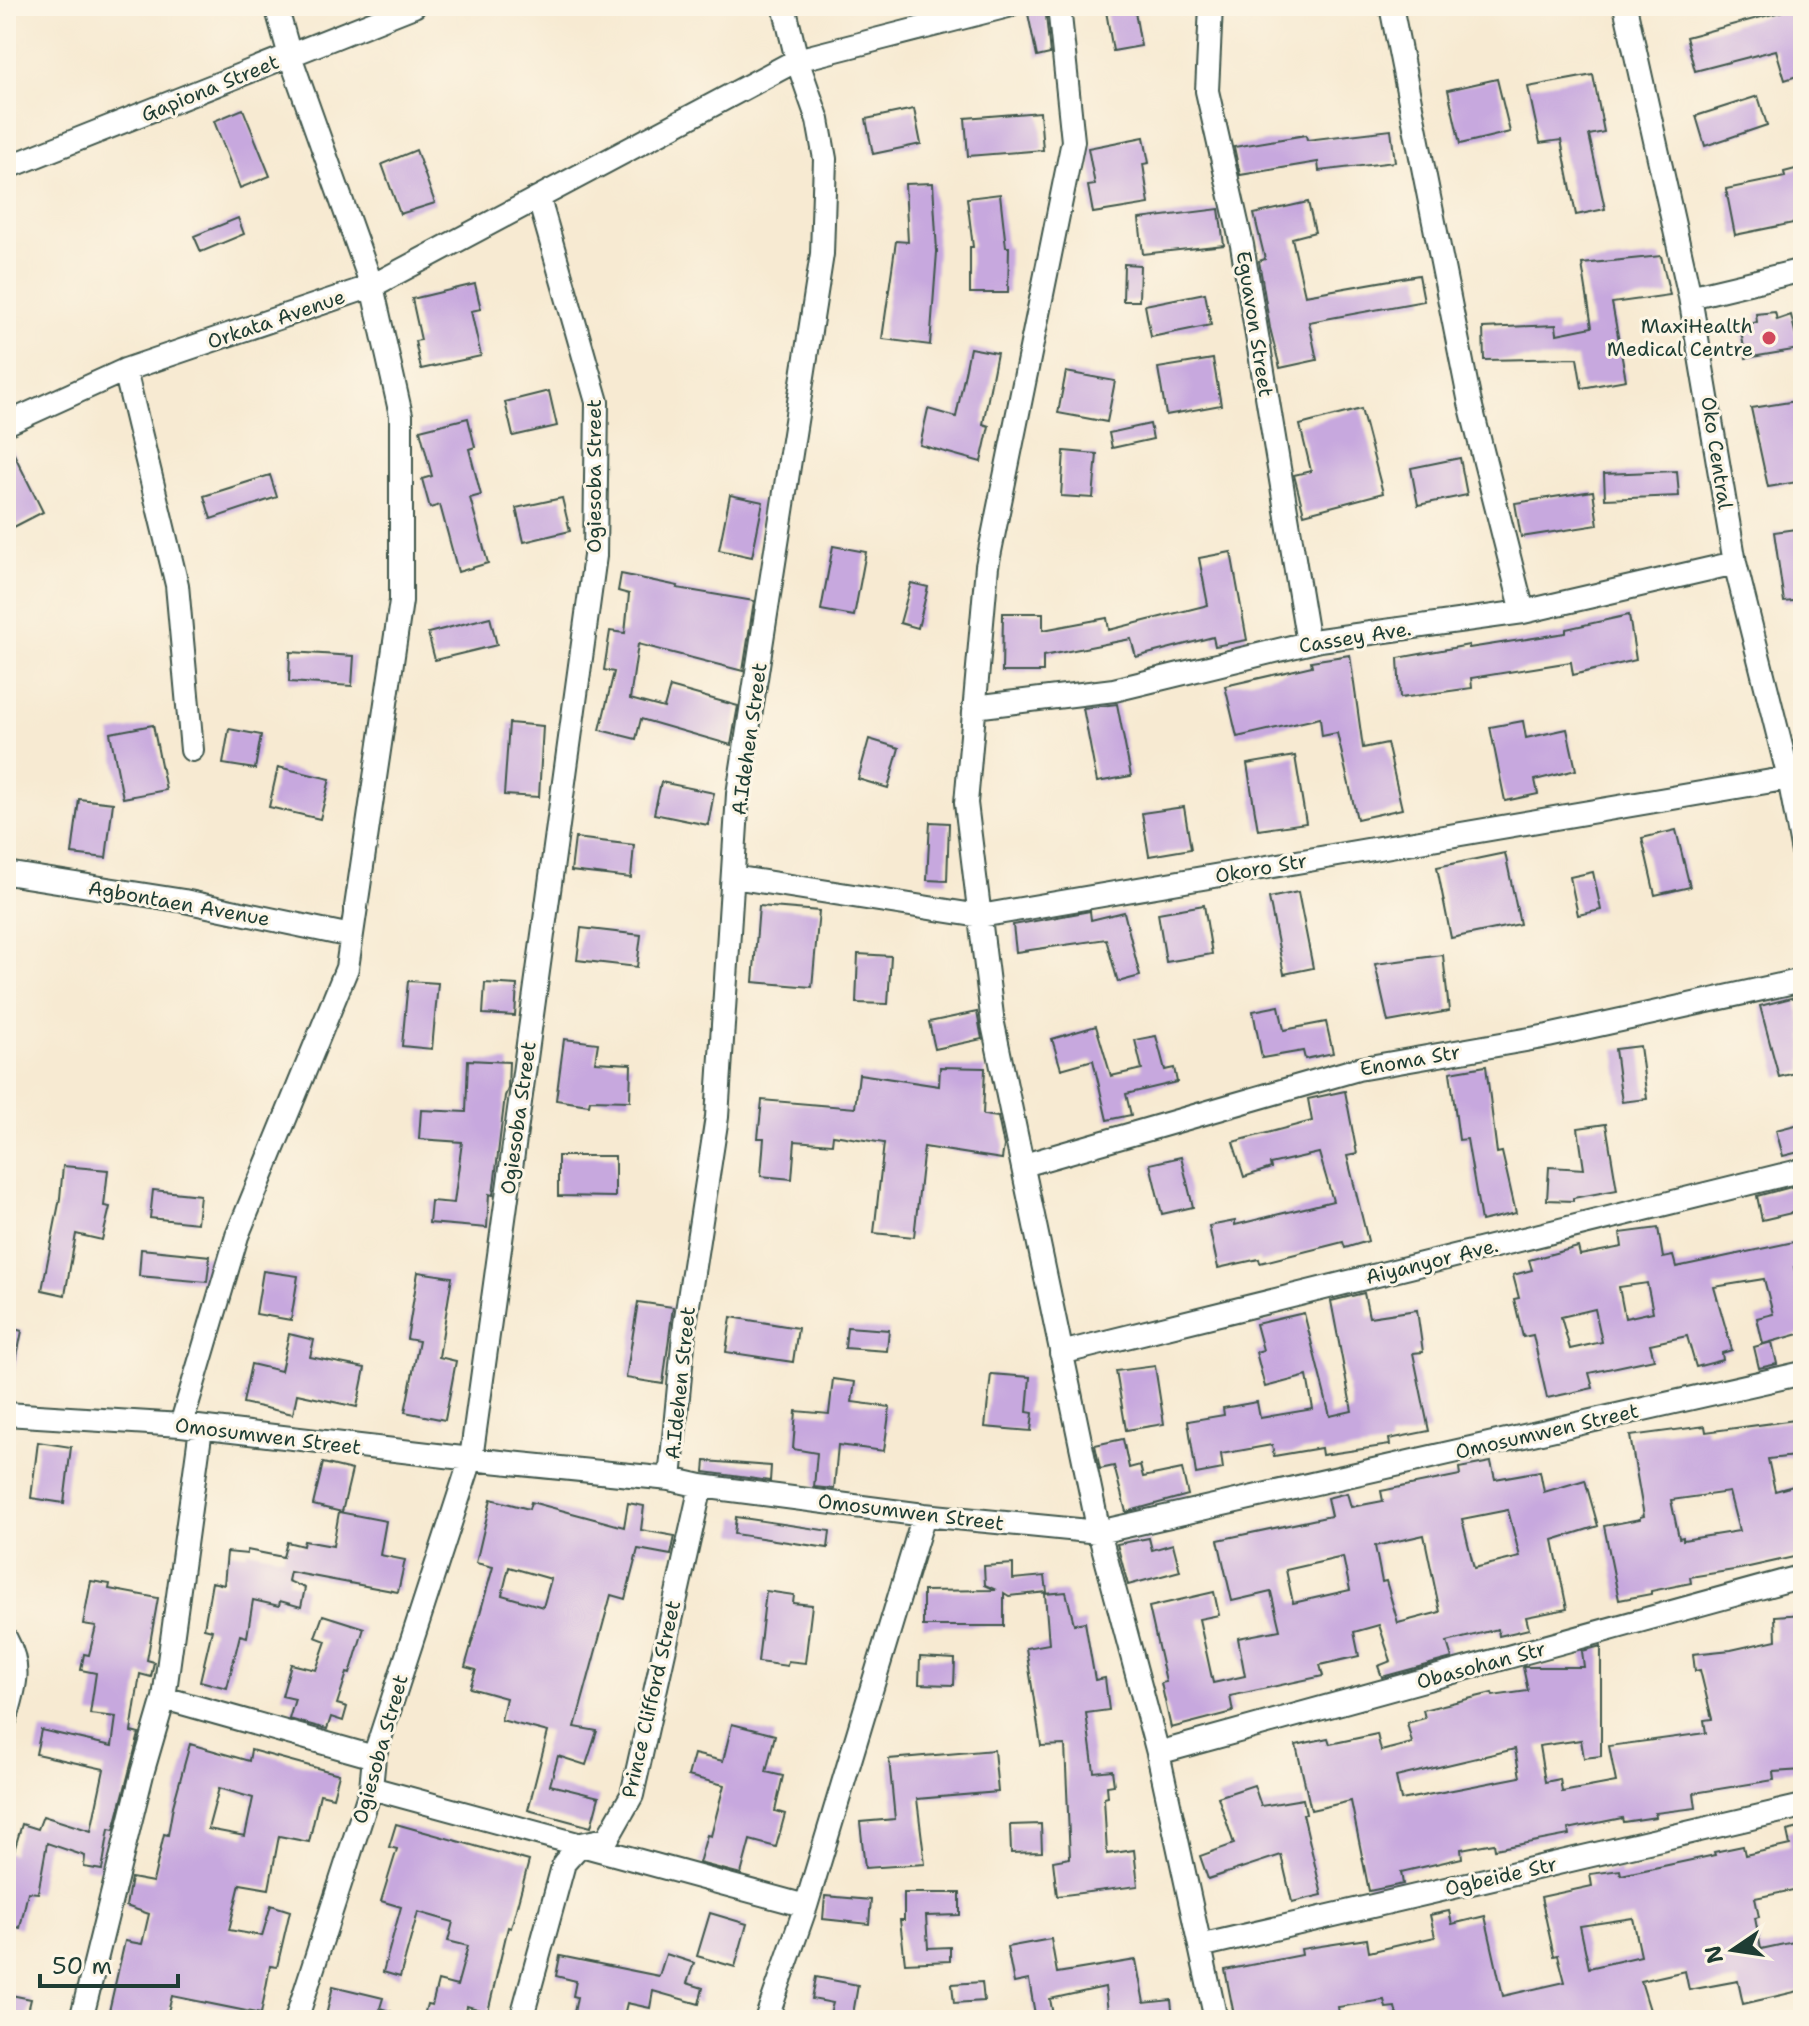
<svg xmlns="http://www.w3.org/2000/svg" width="1809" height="2026" font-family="'Shantell Sans',sans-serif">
<rect width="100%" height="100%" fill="#fcf5e5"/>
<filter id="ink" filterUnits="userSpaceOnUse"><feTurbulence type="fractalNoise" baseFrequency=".0125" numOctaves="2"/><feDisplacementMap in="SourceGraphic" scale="16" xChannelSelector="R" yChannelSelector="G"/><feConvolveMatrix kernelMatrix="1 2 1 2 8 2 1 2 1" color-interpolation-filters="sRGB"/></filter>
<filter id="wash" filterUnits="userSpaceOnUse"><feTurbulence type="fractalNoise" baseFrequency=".006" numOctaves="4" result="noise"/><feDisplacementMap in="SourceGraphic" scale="32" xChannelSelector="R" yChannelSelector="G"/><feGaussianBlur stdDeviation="1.8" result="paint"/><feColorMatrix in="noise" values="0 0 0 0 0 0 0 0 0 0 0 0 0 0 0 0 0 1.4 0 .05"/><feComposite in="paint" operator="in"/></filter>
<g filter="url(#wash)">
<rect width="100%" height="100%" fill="#f7ead2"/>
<g id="blocks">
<!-- building -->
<path fill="#c7a8de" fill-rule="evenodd" d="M1045,6L1050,54L1037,57L1027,9Z
M1134,6L1141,46L1113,51L1106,11Z
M1803,6V74L1785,80L1776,50L1695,71L1686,37Z
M1593,75L1604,132L1589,135L1605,209L1576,215L1561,140L1540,143L1528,87Z
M1497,79L1510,132L1460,144L1448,90Z
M1758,96L1767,125L1705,146L1696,116Z
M243,109L270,176L240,188L214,121Z
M914,109L921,144L873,154L866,119Z
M1040,112L1043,150L968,156L965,118Z
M1391,130L1395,162L1319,171L1318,162L1240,175L1234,147L1306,135L1307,140Z
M1144,137L1149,163L1143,164L1149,204L1093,213L1088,186L1095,185L1088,148Z
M416,150L435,203L400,214L382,164Z
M1803,167V221L1735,235L1726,189L1785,177L1784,172Z
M933,183L937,252L930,345L882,339L896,241L908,242L905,184Z
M1000,194L1006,247H1009L1008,293H970V247H973L967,198Z
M1308,202L1315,232L1292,238L1305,295L1419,275L1424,301L1309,322L1317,360L1280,368L1270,328L1259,261L1265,259L1254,214Z
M1219,209L1224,245L1143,254L1139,219Z
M238,218L244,234L201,252L194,236Z
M1661,256L1670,295L1612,303L1626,380L1582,388L1577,358L1484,360L1483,328L1556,325L1557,334L1592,327L1582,264Z
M1124,264L1140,265L1139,301H1123Z
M475,284L481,309L471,311L481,356L421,369L415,341L421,340L412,299Z
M1205,293L1211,325L1151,337L1145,305Z
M1775,312L1777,320L1791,315L1799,349L1746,358L1740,327L1757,322L1756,314Z
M970,348L997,353L983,424L989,426L981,462L920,445L928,409L956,417Z
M1213,359L1221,405L1166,415L1158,368Z
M1066,372L1115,381L1107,422L1058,413Z
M549,391L557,426L513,436L505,402Z
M1803,400V481L1768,487L1751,408Z
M1361,409L1383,493L1304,514L1294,475L1311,471L1300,425Z
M468,418L475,447L469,449L481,495L470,498L488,563L458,572L440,505L430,508L422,479L432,476L420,430Z
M1150,424L1153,439L1112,448L1109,433Z
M6,438L43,512L6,531Z
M1064,451L1097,454L1093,498L1061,496Z
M1460,458L1467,495L1418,505L1411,468Z
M1677,471L1679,496L1605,499L1604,474Z
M270,475L277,497L211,519L204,496Z
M1593,491L1598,525L1521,537L1515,503Z
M730,495L763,502L752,557L719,550Z
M562,498L570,531L524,542L516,508Z
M1803,528V600L1784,602L1774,532Z
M833,546L866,552L854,616L821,610Z
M1231,552L1247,640L1215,646L1213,637L1136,657L1131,639L1043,656V672H1002L1003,613H1043V630L1107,618L1109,630L1208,605L1199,558Z
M621,574L678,586L677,588L754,601L743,671L638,644L630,699L664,708L670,687L738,706L731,745L641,719L636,739L600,730L614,672L604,670L610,631L625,633L629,594L618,591Z
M911,583L928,587L918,628L900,623Z
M1629,615L1636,660L1573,675L1571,662L1471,678L1472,688L1400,698L1398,658L1469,645V648L1566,633V629Z
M490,617L497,645L435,660L428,633Z
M290,652L354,656L352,686L289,682Z
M1350,655L1363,748L1387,743L1402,809L1357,819L1337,733L1322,736L1320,718L1237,737L1225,686L1312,666L1311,661Z
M1117,704L1131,776L1097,782L1083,708Z
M1523,721L1526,738L1567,729L1576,770L1535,780L1538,794L1505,801L1490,727Z
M509,723L543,726L539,797L504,795Z
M153,725L166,790L123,798L110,733Z
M229,729L261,735L255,769L223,764Z
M869,739L899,748L888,788L858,779Z
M1295,756L1306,823L1258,830L1247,764Z
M278,767L330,779L320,819L269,807Z
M661,782L714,793L708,825L654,814Z
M79,799L113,803L106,858L72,854Z
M1184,807L1191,849L1149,856L1142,813Z
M930,822L949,823L947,881L927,880Z
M1676,830L1690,887L1655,895L1642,838Z
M575,838L634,845L631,878L571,871Z
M1505,853L1520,924L1451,938L1437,867Z
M1593,872L1601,910L1578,915L1570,877Z
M1298,892L1313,968L1284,974L1269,898Z
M1204,905L1212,954L1166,962L1158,913Z
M759,906L819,911L812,987L753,982Z
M1090,911L1091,920L1124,912L1140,976L1118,982L1106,939L1016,952L1013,925Z
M581,928L641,935L637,967L577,960Z
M858,954L891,956L888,1004L856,1003Z
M1443,955L1449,1011L1388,1022L1375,964Z
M408,981L438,983L432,1049L402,1046Z
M485,983L517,985L515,1016L483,1014Z
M1795,997L1803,1028V1071L1779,1077L1760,1006Z
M1279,1006L1284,1030L1326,1022L1333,1053L1305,1059L1303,1051L1262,1058L1253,1011Z
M977,1012L982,1039L935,1049L929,1022Z
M1096,1026L1111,1076L1142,1069L1135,1040L1156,1036L1165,1070L1174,1068L1177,1082L1126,1094L1131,1115L1107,1120L1093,1060L1061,1069L1052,1039Z
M564,1039L598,1043L595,1062L631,1064L630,1101L590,1100L589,1105L556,1100Z
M1640,1046L1647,1099L1622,1102L1615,1049Z
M468,1060L509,1062L508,1089L505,1096L493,1195L489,1194L487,1228L429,1223L431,1201L454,1203L462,1142L419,1139L421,1110L466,1112Z
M1486,1066L1497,1153L1502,1152L1516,1213L1481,1221L1467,1139L1459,1140L1450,1072Z
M940,1067L985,1068L983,1115L998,1117L1004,1146L1002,1159L924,1147L914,1237L874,1233L884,1143L833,1135L832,1144L795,1141L792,1179L761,1176L764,1138H758L762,1100L855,1108L859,1074L939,1086Z
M1345,1091L1357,1154L1347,1156L1368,1241L1345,1248L1343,1242L1260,1263L1259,1259L1218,1268L1209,1226L1235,1221V1225L1333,1201L1319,1153L1270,1164L1271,1168L1244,1177L1233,1142L1312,1121L1308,1099Z
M1803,1123V1151L1783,1156L1776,1130Z
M1606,1124L1617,1190L1573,1198V1201L1547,1200L1549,1167L1584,1169L1578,1128Z
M558,1156H615V1197L558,1196Z
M1181,1157L1193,1207L1162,1214L1150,1164Z
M63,1166L108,1170L104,1206L110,1207L102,1240L76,1234L65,1295L42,1290L60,1198Z
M1795,1186L1800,1211L1762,1220L1757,1196Z
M153,1190L200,1195L197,1223L150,1218Z
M1658,1228L1663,1258L1673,1256L1676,1267L1803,1240V1265L1794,1267L1803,1302V1333L1763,1344L1757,1318L1773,1314L1764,1279L1714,1287L1732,1350L1722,1353L1723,1360L1696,1367L1687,1336L1650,1344L1654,1359L1589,1373L1593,1388L1547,1398L1533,1335L1523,1337L1514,1299L1519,1298L1513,1275L1532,1270L1529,1260L1578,1247L1580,1255L1622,1247L1620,1233ZM1647,1283L1653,1312L1625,1318L1619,1287ZM1595,1309L1602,1342L1570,1349L1561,1317Z
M141,1249L210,1256L207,1282L139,1276Z
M263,1271L298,1276L291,1320L256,1314Z
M418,1272L452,1277L439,1357L456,1361L445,1420L405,1412L419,1341L407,1339Z
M1364,1293L1369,1317L1417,1310L1423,1352L1413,1353L1429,1431L1389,1439L1390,1445L1322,1455L1321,1448L1274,1456L1272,1445L1221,1454L1223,1469L1196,1474L1188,1421L1224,1415L1223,1408L1257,1402L1260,1418L1313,1409L1307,1376L1265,1387L1256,1352L1263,1350L1256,1324L1304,1313L1330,1416L1352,1411L1331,1301Z
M638,1302L673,1307L663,1384L626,1378Z
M731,1317L798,1328L793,1362L726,1352Z
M6,1327L22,1331L13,1376L6,1375Z
M847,1327L889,1330L887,1351L845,1348Z
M289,1334L314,1340L310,1357L365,1368L357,1407L297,1394L293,1414L243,1403L251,1364L281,1371Z
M1772,1342L1777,1364L1759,1368L1754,1347Z
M1155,1366L1164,1424L1126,1430L1116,1371Z
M991,1374L1030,1377L1027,1412L1033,1413L1031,1431L985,1427Z
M833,1379L855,1382L852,1402L890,1407L884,1451L838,1445L834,1489L814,1487L817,1453L793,1449L796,1411L829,1414Z
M1803,1419V1455L1768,1459L1775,1491L1797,1485L1803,1509V1555L1740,1569L1690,1577L1691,1583L1651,1591V1594L1619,1600L1604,1526L1640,1519V1517L1644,1516L1630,1436L1705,1426L1706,1432ZM1729,1492L1739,1531L1683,1540V1537L1679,1538L1671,1500Z
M1123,1439L1129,1468L1140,1465L1143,1477L1182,1469L1188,1495L1126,1512L1114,1466L1100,1469L1095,1445Z
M38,1442L71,1447L64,1503L31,1498Z
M705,1461L771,1466L770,1481L704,1472Z
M1491,1462L1495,1479L1540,1471L1544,1492L1585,1480L1598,1526L1553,1540L1567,1609L1526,1617L1529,1629L1499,1636L1498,1629L1447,1642L1452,1658L1382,1677L1378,1666L1391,1661L1379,1625L1354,1632L1359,1656L1320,1665L1323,1676L1230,1696L1233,1712L1171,1728L1161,1683L1166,1682L1149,1607L1214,1592L1219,1615L1199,1619L1213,1683L1245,1676L1238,1638L1280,1630L1271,1592L1232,1601L1218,1540L1331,1516L1327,1498L1347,1493L1351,1507L1383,1501L1381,1491L1460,1475L1459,1468ZM1508,1510L1520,1557L1474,1568L1462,1519ZM1424,1535L1440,1612L1398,1623L1386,1581L1382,1582L1375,1546ZM1343,1557L1350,1590L1293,1603L1286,1570Z
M323,1463L352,1470L342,1512L313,1505Z
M491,1499L529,1509L531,1502L624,1527L628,1503L644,1506L641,1530L675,1536L671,1555L638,1549L625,1599L611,1595L575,1727L597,1731L586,1765L558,1756L550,1785L599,1797L591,1827L528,1810L548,1732L501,1720L506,1698L470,1688L476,1670L465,1667L493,1567L476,1563ZM509,1567L551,1579L543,1607L502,1595Z
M339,1512L386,1521L380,1555L405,1560L398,1592L290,1572L288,1581L305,1588L301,1607L280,1601L279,1606L253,1600L247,1637L240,1635L227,1688L200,1681L212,1630L204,1628L212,1582L224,1585L227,1552L247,1554V1550L283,1557L287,1542L303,1546L304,1541L333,1546Z
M736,1517L830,1531L828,1548L734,1534Z
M1149,1538L1152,1550L1173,1544L1180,1571L1128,1585L1117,1544Z
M1013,1564V1579L1045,1576L1047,1592L1009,1596L1004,1593V1626H923V1591L996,1590L985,1585L984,1566Z
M91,1581L110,1584L109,1589L158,1598L147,1660L154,1662L151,1677L140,1674L131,1732L139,1734L114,1830L109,1829L102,1870L84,1867L85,1856L47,1843L38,1893L28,1892L20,1928L6,1924V1852L13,1854L22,1824L38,1829L43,1816L91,1831L104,1769L36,1754L41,1730L112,1746L116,1717L90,1714L96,1673L81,1670L84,1654L89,1655L96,1626L83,1624Z
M766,1591L794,1595L793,1603L812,1605L805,1663L788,1661L787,1666L758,1662Z
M1066,1592L1074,1624L1085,1622L1095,1680L1105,1678L1109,1710L1086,1713L1094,1772L1112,1770L1114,1785L1107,1786L1108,1797L1104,1798L1107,1854L1134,1850L1138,1886L1057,1896L1053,1861L1070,1858L1065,1745L1041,1746L1026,1648L1049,1644L1045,1594Z
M1803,1614V1770L1773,1772L1774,1780L1694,1793L1696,1808L1655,1813L1656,1817L1623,1822L1622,1818L1568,1829L1569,1835L1495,1849L1494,1843L1461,1849L1462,1858L1401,1872L1403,1884L1369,1891L1351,1801L1311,1810L1296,1745L1328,1738L1330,1744L1377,1734L1381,1751L1412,1743L1407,1723L1425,1718L1423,1710L1492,1693L1493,1696L1528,1691L1523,1667H1584L1582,1651L1601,1646V1756L1584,1758L1581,1740L1539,1746L1545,1782L1560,1779L1562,1792L1616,1782L1609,1746L1706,1733L1704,1720L1712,1719L1700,1670L1695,1671L1693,1654L1731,1650L1776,1640L1775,1616ZM1515,1749L1520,1777L1401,1800L1396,1777Z
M323,1615L364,1628L350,1674L347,1673L337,1704L347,1707L343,1721L331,1717L327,1729L289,1719L295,1699L282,1696L291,1664L316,1670L326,1641L315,1637Z
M920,1657L955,1659L954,1685L919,1684Z
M732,1724L775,1735L766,1772L783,1776L775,1811L785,1814L776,1847L750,1840L741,1874L699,1863L707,1835L711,1836L724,1785L688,1776L694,1754L723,1761Z
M190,1744L249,1761L251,1750L339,1774L333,1797L320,1794L309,1842L279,1836L269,1889L240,1884L229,1930L262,1936L271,1905L290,1911L277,1967L270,1966L261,2014L172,1996L166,2020H107L125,1941L142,1944L149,1914L126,1906L131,1878L153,1882L164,1834L168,1835L173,1806ZM219,1788L253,1798L245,1836L208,1829Z
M994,1750L998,1792L917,1799L925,1864L865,1868L860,1822L895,1819L889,1759Z
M1254,1785L1261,1806L1303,1799L1306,1814H1303L1322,1895L1292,1902L1281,1855L1208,1879L1200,1856L1234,1844L1218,1797Z
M396,1824L529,1861L511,1928L508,1927L488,2012L467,2006L466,2013L472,2014L471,2020H423L427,2004L432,2005L438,1981L457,1986L468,1946L448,1941L453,1922L418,1912L400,1977L383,1972L401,1907L381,1901L397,1849L389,1847Z
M1041,1824L1042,1852L1011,1853L1010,1825Z
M1803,1827V1888L1755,1898L1759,1917L1755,1918L1761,1949L1803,1940V1990L1743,2004L1738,1981L1689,1990L1685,1971L1641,1981L1653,2020H1398L1395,2007L1386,2008L1384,2000L1338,2007L1340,2020H1235L1225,1970L1302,1955L1301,1949L1367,1939L1369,1952L1435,1937L1430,1915L1449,1911L1452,1924L1485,1916L1503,1996L1565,1982L1558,1955L1554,1956L1541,1897L1592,1886L1590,1874L1620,1870L1621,1875L1715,1855L1714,1852L1743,1846L1745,1855L1790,1845L1787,1831ZM1633,1918L1641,1956L1589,1968L1580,1926Z
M904,1893H960V1915L926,1916L928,1948L950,1947V1961L905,1963L900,1920H904Z
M825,1896L871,1900L869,1924L823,1919Z
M710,1913L747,1924L735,1967L697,1956Z
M1051,1939L1057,1973L1136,1960L1144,2003L1171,2000L1173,2020H1109L1105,1987L1050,1999L1054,2020H1036L1029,1980L1014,1983L1007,1947Z
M666,1954L694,1963L687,1983L703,1988L699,2004L653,1991L650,2008L627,2003L623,2020L573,2018L577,1997L573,1996L576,1981L556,1976L560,1956L659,1976Z
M816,1977L858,1985L852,2020H828L833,2003L812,1999Z
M982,1982L984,2001L954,2003L952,1984Z
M333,1986L383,1998L380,2008L408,2017L407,2020H325Z
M6,1994L31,1999L26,2020H6Z"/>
</g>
</g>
<g filter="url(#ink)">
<use href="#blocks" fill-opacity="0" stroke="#3f574c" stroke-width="2"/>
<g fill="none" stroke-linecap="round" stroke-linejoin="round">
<!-- street casing -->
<g stroke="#3f574c" stroke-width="26">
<path id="street" d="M1059,6L1073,141L987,566L966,803L993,1024L1099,1532L1158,1753L1216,2020
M1211,6L1207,91L1242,245L1308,643
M1391,6L1470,403L1523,612
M1625,6L1690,297L1735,563L1789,778L1803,852
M6,168L414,6
M1690,297L1803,270
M125,370L177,585L192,750
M6,424L125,370L372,286L797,60L1008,6
M974,707L1114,690L1320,640L1523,612L1735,563
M6,873L184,901L351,936
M733,877L980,916L1789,778
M1024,1165L1358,1069L1548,1036L1803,980
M1061,1353L1803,1170
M6,1414L181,1425L471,1459L670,1479L701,1486L924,1515L1099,1532L1803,1373
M181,1425L237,1236L347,968L401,601V415L372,286L290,56L276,6
M670,1479L685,1324L717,1117L738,794L822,254L825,159L818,120L797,60L784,6
M6,1639C22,1668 15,1687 6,1718
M164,1698L374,1757
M1158,1753L1803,1576
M371,1788L806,1906
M1200,1946L1803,1806
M81,2020L143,1770L164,1698L201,1428
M296,2020L371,1788L374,1757L471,1459L595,556L597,402L539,199
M521,2020L564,1863L581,1844L607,1839L632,1795L701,1486
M766,2020L806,1906L924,1515"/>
</g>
<!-- street -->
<use href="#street" stroke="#fff" stroke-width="22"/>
</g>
</g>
<!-- markers -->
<circle fill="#d1495b" stroke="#fcf5e5" stroke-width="3" cx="1769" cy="338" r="8"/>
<g text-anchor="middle" stroke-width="6" stroke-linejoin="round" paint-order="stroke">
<!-- street labels -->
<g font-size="20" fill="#1f3d34" stroke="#fcf5e5">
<text transform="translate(210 88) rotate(-22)" y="7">Gapiona Street</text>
<text transform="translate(276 319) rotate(-19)" y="7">Orkata Avenue</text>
<text transform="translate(1255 324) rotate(81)" y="7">Eguavon Street</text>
<text transform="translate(1717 453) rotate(81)" y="7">Oko Central</text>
<text transform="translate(594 476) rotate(-90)" y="7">Ogiesoba Street</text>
<text transform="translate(1355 637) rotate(-9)" y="7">Cassey Ave.</text>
<text transform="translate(749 739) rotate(-82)" y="7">A.Idehen Street</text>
<text transform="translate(1261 868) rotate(-10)" y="7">Okoro Str</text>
<text transform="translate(179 903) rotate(10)" y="7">Agbontaen Avenue</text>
<text transform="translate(1410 1060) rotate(-10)" y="7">Enoma Str</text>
<text transform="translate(518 1118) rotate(-82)" y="7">Ogiesoba Street</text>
<text transform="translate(1432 1261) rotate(-14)" y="7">Aiyanyor Ave.</text>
<text transform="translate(680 1383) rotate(-84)" y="7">A.Idehen Street</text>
<text transform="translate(1547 1431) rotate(-13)" y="7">Omosumwen Street</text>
<text transform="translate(268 1436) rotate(7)" y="7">Omosumwen Street</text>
<text transform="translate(911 1512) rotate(7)" y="7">Omosumwen Street</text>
<text transform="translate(1481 1665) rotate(-15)" y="7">Obasohan Str</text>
<text transform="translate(651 1699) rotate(-77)" y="7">Prince Clifford Street</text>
<text transform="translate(380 1749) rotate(-74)" y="7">Ogiesoba Street</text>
<text transform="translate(1501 1876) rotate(-13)" y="7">Ogbeide Str</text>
</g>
<!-- poi labels -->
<g font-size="20" fill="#1f3d34" stroke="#fcf5e5" text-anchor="end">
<text x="1753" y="333">MaxiHealth<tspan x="1753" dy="23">Medical Centre</tspan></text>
</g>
</g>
<!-- margin -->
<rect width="1809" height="2026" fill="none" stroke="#fcf5e5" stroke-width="32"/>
<!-- north arrow -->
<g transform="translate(1733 1950) rotate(257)" stroke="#fcf5e5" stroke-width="6" paint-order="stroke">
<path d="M0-6L14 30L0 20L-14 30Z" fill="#1f3d34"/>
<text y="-12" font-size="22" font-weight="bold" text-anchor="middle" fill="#1f3d34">N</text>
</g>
<!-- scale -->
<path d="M40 1974v12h138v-12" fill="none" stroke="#1f3d34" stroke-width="4"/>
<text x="52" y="1974" font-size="24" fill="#1f3d34" stroke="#fcf5e5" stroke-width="6" paint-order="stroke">50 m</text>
</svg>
